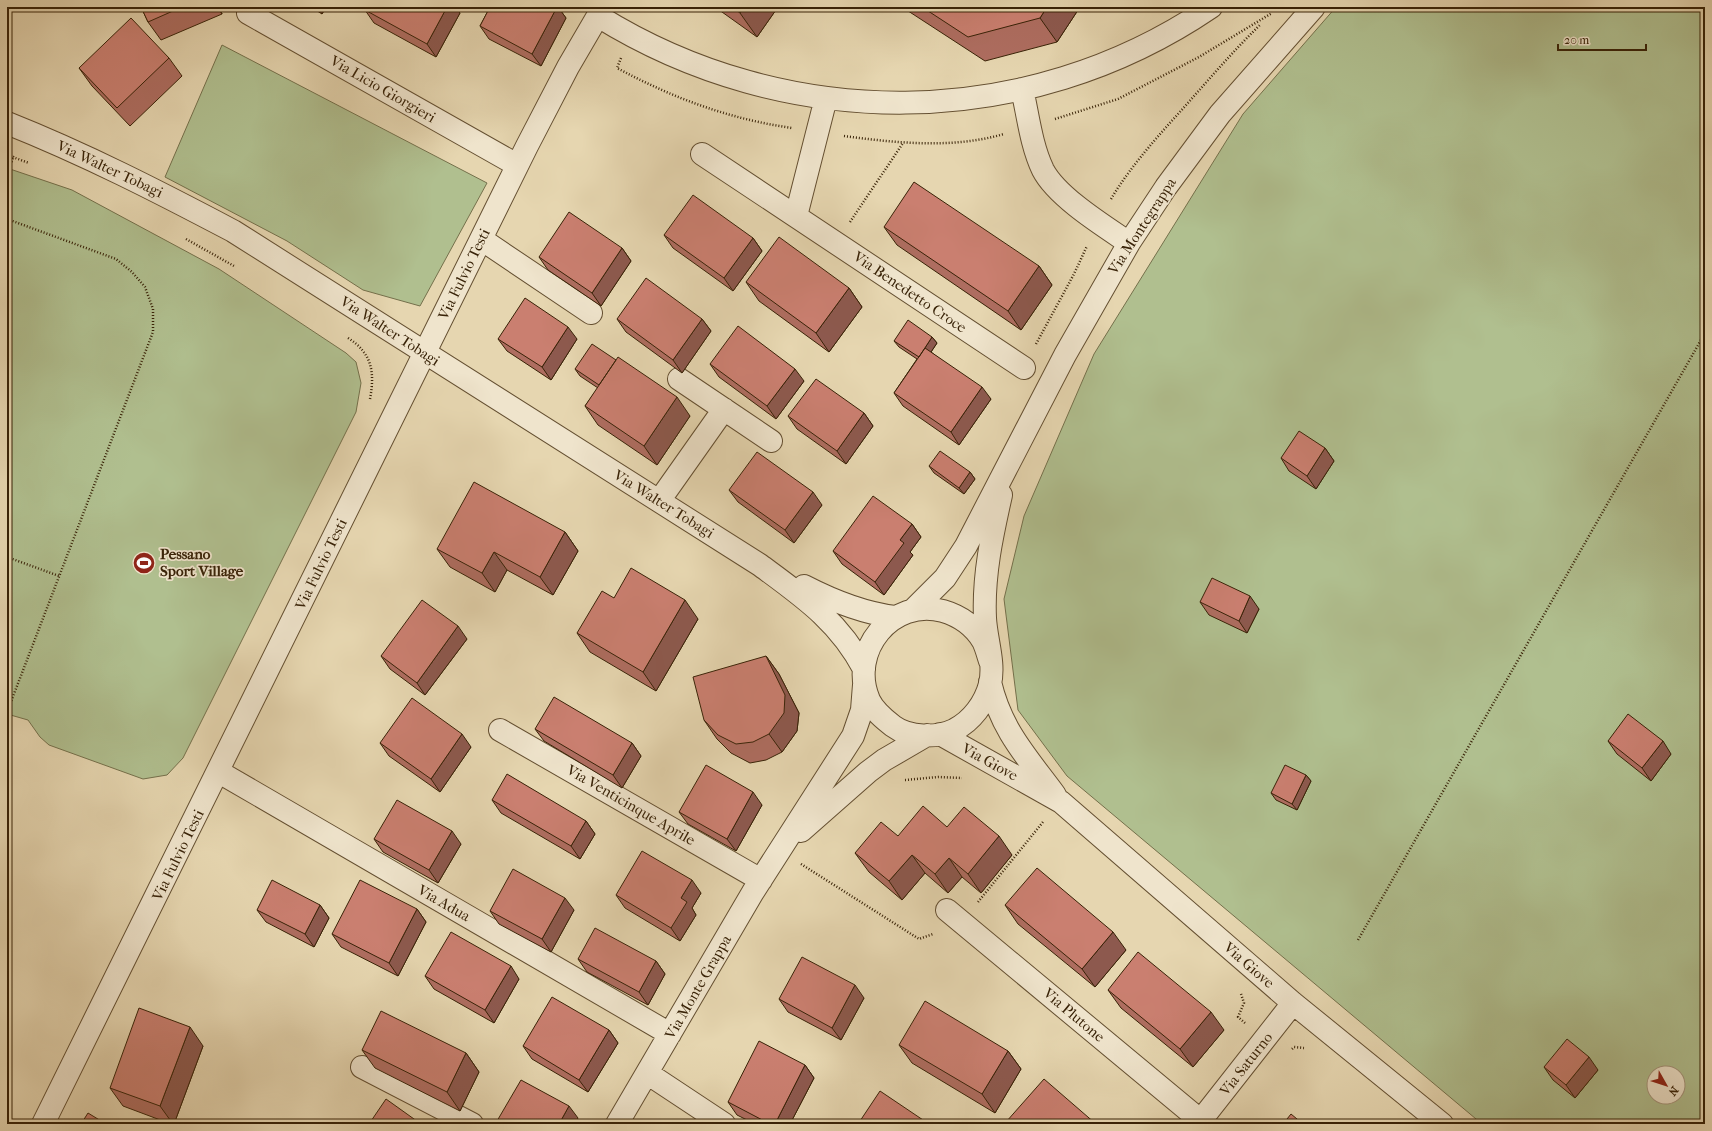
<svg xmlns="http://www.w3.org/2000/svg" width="1712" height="1131" font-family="'IM FELL French Canon',serif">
<rect width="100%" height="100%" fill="#e6d6b0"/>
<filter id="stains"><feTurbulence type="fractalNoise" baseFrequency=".005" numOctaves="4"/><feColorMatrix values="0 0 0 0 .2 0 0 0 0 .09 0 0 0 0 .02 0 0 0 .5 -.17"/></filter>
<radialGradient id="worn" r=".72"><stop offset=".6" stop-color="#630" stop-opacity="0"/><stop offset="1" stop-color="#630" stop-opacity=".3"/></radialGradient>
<!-- green -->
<path fill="#b0bf8f" stroke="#74704b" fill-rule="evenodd" d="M1336,7H1705V1124H1482L1067,776L1018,710L1004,599L1024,516L1094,354L1243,114ZM1654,1073H1678V1097H1654Z
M222,45L487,183L420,306L363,290L287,241L165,177Z
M7,168L72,190L219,269L346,353L356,362L361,383L356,412L183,758L167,775L143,779L49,745L40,737L28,720L7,714Z"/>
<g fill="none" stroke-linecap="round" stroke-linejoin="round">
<!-- minor casing -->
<g stroke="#644f31" stroke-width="24">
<path id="minor" d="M248,13L517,165
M598,16C786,133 1026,133 1211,7
M1022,89C1028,115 1031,145 1043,170C1057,197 1104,226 1129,243
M7,123C85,154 159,192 233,231L760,565C802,596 839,621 864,669
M702,154L1024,368
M796,216L826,98
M481,239L591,313
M679,379L771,441
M659,501L724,409
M804,586C833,601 862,613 895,617
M913,610L945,578L966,546L1065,355L1129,243L1166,187L1220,114L1314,7
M990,661C988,655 986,647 983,641C974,626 960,616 943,611C892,597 848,651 869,700C874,711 884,719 893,726C909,738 937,738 954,730C972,721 985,703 990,684C995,663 986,639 985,618C983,576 992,535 1001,495
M990,682C1001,730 1027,757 1055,795
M500,730L761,880
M940,734L1061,802L1293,1003L1442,1124
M219,772L670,1034
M801,831L868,772L884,760L927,735
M947,910L1201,1121
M362,1067L472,1124
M647,1073L724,1124
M43,1124L527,146L568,67L603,7
M617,1124L753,892L853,736L862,710L864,685
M1198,1124L1293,1003"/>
</g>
<!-- path -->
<path stroke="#382207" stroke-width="2.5" stroke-dasharray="1 2" stroke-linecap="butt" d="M621,58L617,68C673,98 729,119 792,128
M1055,119L1118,99L1199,57L1272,13
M844,136C897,143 952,149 1004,134
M7,155L29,163
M7,173L14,156
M1111,199C1132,164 1160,134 1187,104C1211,77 1235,49 1261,24
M7,219L116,259L132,272L145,287L153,309V332L7,712
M850,222L903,143
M186,239L234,266
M348,338C372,353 375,372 370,399
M1036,344L1074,274L1087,246
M7,557L59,576
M905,780L938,777L962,778
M801,864L919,939L933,934
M978,902L1043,822
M1358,940L1705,333
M1241,994L1244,1003L1238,1017L1245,1023
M1292,1049L1294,1047L1304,1048"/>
<!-- minor -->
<use href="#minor" stroke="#efe4cc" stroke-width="22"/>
</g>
<!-- wall -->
<path fill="#ae6d60" stroke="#382207" d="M141,7H219L222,14L161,40L148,22Z
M311,7H326L322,14Z
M367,7H455L460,13L436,57L374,23L365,10Z
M490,7H558L566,18L541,66L489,39L480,26Z
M715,7H778L757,37Z
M902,7H1080L1057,42L985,61Z
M169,58L182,76L130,126L92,86L79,68Z
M884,227L1039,266L1052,285L1021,330L897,245Z
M664,235L753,238L762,251L733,291L673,248Z
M622,248L631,261L601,306L548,270L539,257Z
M746,282L849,288L862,307L829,352L759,301Z
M617,319H702L711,331L682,373L626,332Z
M932,337L937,343L931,352L991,399L959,445L903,406L894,393L917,359L899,347L894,341Z
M498,339H577L551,380L507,351Z
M616,360L690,416L657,465L598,425L585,406L598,388L580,376L575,369Z
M710,364L804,381L776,419L719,377Z
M864,413L873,426L846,464L797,429L788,416Z
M1325,448L1334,461L1316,489L1289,471L1281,458Z
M929,466L970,472L975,479L964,494L934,473Z
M729,490L822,505L794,543L738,502Z
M912,524L921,537L910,552L913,555L884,595L842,564L833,551Z
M565,532L578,551L553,595L507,570L495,592L450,567L437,549Z
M614,598L698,619L656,691L590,652L577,633Z
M1200,602L1259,609L1247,633L1209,615Z
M467,639L425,695L390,669L381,656Z
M766,656L779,674L799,713L797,731L782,752L766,760L750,763L731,753L717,739L704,720Z
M535,729L632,743L641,756L622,788L544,741Z
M1608,741L1671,754L1651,781L1617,754Z
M380,743L471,747L440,792L389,756Z
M1306,775L1311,781L1297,810L1276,800L1271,793Z
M492,800L586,821L595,834L580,859L501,813Z
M762,805L736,851L688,824L679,812Z
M947,827L1012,855L981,893L962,877L948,893L925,873L902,900L869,872L855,853L898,836Z
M374,839L461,844L438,883L383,852Z
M701,893L692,908L696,915L680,941L625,908L616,895Z
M320,905L329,918L314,947L266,922L257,910Z
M1005,905L1126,950L1095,987L1018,924Z
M417,909L426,922L398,976L341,947L332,934Z
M574,910L551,952L499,924L490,911Z
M578,959L656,961L665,974L648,1005L587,972Z
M425,976L519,979L494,1023L434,989Z
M1108,990L1224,1030L1193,1067L1121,1008Z
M864,998L841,1040L788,1012L779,999Z
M609,1030L618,1043L588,1092L532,1059L523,1046Z
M899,1045L1008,1051L1021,1069L995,1113L912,1063Z
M203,1046L174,1124H171L123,1106L110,1088Z
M362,1050L466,1053L479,1072L460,1111L375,1068Z
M805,1065L814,1078L790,1124H755L737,1115L728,1102Z
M1544,1067L1598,1070L1575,1098L1553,1080Z"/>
<!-- shaded-wall -->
<path fill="#8d594e" stroke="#382207" d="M217,7H219L222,14Z
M317,7H326L322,14Z
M447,7H455L460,13L436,57L427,44Z
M557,7H558L566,18L541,66L532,54Z
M744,7H778L757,37L740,13Z
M1047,7H1080L1057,42L1040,18Z
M753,238L762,251L733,291L724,278Z
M622,248L631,261L601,306L592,293Z
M1039,266L1052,285L1021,330L1008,311Z
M849,288L862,307L829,352L816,333Z
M702,319L711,331L682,373L673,360Z
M568,327L577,339L551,380L542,367Z
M932,337L937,343L923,364L919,357Z
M795,369L804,381L776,419L767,406Z
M982,387L991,399L959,445L951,432Z
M677,397L690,416L657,465L644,446Z
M864,413L873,426L846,464L837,451Z
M1325,448L1334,461L1316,489L1307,476Z
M970,472L975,479L964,494L959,488Z
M813,492L822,505L794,543L785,530Z
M912,524L921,537L910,552L913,555L884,595L875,582L900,540Z
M565,532L578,551L553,595L540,577Z
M494,552L507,570L495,592L482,573Z
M1250,596L1259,609L1247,633L1239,621Z
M685,600L698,619L656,691L643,672Z
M458,626L467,639L425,695L417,683Z
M766,656L779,674L799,713L797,731L782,752L769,734Z
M462,734L471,747L440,792L431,779Z
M1663,741L1671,754L1651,781L1642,768Z
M632,743L641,756L622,788L613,775Z
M1306,775L1311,781L1297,810L1292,804Z
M753,792L762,805L736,851L727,839Z
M586,821L595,834L580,859L571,846Z
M452,831L461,844L438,883L429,870Z
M999,836L1012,855L981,893L968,874Z
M912,855L925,873L902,900L889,881Z
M949,858L962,877L948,893L935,874Z
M692,880L701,893L692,908L696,915L680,941L671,928L681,898Z
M565,898L574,910L551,952L542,939Z
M320,905L329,918L314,947L305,934Z
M417,909L426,922L398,976L389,963Z
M1113,932L1126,950L1095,987L1082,969Z
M656,961L665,974L648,1005L639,992Z
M511,966L519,979L494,1023L485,1010Z
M855,985L864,998L841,1040L832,1028Z
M1211,1012L1224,1030L1193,1067L1180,1049Z
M190,1027L203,1046L174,1124H173L160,1106Z
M609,1030L618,1043L588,1092L579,1080Z
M1008,1051L1021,1069L995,1113L982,1094Z
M466,1053L479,1072L460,1111L447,1092Z
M1589,1057L1598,1070L1575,1098L1566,1085Z
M805,1065L814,1078L790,1124H775Z
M569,1106L578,1118L575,1124H559Z"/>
<!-- building -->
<path fill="#ca7f70" stroke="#382207" d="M141,7H182L148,22Z
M367,7H447L427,44L365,10Z
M490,7H557L532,54L480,26Z
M732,7H744L740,13Z
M922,7H1047L1040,18L968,37Z
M131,18L169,58L117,108L79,68Z
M914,182L1039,266L1008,311L884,227Z
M693,195L753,238L724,278L664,235Z
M569,212L622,248L592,293L539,257Z
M779,237L849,288L816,333L746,282Z
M646,278L702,319L673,360L617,319Z
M525,298L568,327L542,367L498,339Z
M908,320L932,337L919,357L894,341Z
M738,326L795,369L767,406L710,364Z
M592,344L616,360L599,385L575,369Z
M925,348L982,387L951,432L894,393Z
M618,357L677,397L644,446L585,406Z
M816,379L864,413L837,451L788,416Z
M1299,431L1325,448L1307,476L1281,458Z
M940,451L970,472L959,488L929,466Z
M757,452L813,492L785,530L729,490Z
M474,482L565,532L540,577L494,552L482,573L437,549Z
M873,496L912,524L900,540L904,543L875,582L833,551Z
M631,568L685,600L643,672L577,633L602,591L614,598Z
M1212,578L1250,596L1239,621L1200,602Z
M422,600L458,626L417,683L381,656Z
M766,656L785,695L784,713L769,734L753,742L736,744L718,735L704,720L693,677Z
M554,697L632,743L613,775L535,729Z
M412,698L462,734L431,779L380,743Z
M1628,714L1663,741L1642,768L1608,741Z
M706,765L753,792L727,839L679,812Z
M1285,765L1306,775L1292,804L1271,793Z
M507,774L586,821L571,846L492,800Z
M397,800L452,831L429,870L374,839Z
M923,806L947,827L964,807L999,836L968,874L949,858L935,874L912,855L889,881L855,853L881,822L898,836Z
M642,851L692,880L681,898L687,902L671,928L616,895Z
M1037,868L1113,932L1082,969L1005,905Z
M513,869L565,898L542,939L490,911Z
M272,880L320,905L305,934L257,910Z
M360,880L417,909L389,963L332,934Z
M595,928L656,961L639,992L578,959Z
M451,932L511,966L485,1010L425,976Z
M1138,952L1211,1012L1180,1049L1108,990Z
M802,957L855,985L832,1028L779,999Z
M552,997L609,1030L579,1080L523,1046Z
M925,1001L1008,1051L982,1094L899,1045Z
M139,1008L190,1027L160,1106L110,1088Z
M381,1011L466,1053L447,1092L362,1050Z
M1567,1039L1589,1057L1566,1085L1544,1067Z
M759,1041L805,1065L775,1124H770L728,1102Z
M1044,1079L1096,1124H1008L1006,1122Z
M521,1080L569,1106L559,1124H502L497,1121Z
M880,1091L929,1124H858Z
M386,1099L421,1124H369Z
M88,1113L106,1124H81Z
M1291,1114L1303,1124H1283Z"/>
<!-- icons -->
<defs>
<g id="stadium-disc" transform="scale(1.15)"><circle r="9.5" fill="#8f2418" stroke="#efe4cc"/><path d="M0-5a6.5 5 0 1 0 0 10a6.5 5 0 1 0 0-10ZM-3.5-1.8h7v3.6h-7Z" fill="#fff"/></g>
</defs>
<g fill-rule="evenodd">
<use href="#stadium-disc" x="144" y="563"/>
</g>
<g text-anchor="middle" stroke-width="3.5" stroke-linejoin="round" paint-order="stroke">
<!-- street labels -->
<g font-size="15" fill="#382207" stroke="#efe4cc">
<text transform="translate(383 89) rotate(30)" y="5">Via Licio Giorgieri</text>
<text transform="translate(110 169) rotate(25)" y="5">Via Walter Tobagi</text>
<text transform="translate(1142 226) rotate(-57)" y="5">Via Montegrappa</text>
<text transform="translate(464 274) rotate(-64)" y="5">Via Fulvio Testi</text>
<text transform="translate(910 292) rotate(34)" y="5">Via Benedetto Croce</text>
<text transform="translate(390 331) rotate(33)" y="5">Via Walter Tobagi</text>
<text transform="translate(664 504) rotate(32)" y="5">Via Walter Tobagi</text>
<text transform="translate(321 564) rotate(-64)" y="5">Via Fulvio Testi</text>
<text transform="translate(990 762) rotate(29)" y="5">Via Giove</text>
<text transform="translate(631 805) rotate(30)" y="5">Via Venticinque Aprile</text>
<text transform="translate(178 855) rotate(-64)" y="5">Via Fulvio Testi</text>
<text transform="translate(444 903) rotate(30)" y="5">Via Adua</text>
<text transform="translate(1249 965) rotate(41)" y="5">Via Giove</text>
<text transform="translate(698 987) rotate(-60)" y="5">Via Monte Grappa</text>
<text transform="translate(1074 1015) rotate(40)" y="5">Via Plutone</text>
<text transform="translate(1246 1064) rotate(-52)" y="5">Via Saturno</text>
</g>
<!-- poi labels -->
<g font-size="15" font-weight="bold" fill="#382207" stroke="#efe4cc" text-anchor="start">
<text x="160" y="559">Pessano<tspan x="160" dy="17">Sport Village</tspan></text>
</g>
</g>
<!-- margin -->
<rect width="1712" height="1131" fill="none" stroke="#e6d6b0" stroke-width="24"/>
<rect x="8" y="8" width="1696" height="1115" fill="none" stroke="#382207" stroke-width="2"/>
<rect x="12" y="12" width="1688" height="1107" fill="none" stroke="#382207"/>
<!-- north arrow -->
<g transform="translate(1666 1085) rotate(129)"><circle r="19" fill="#efe4cc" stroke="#a6967d"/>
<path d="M0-3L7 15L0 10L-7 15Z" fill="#8f2418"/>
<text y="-6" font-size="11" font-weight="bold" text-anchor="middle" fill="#382207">N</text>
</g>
<!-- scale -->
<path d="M1558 44v6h88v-6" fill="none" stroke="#382207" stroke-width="2"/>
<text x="1564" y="44" font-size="12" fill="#382207" stroke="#efe4cc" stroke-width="3" paint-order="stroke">20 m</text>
<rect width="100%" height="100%" filter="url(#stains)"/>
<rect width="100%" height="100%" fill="url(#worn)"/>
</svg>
